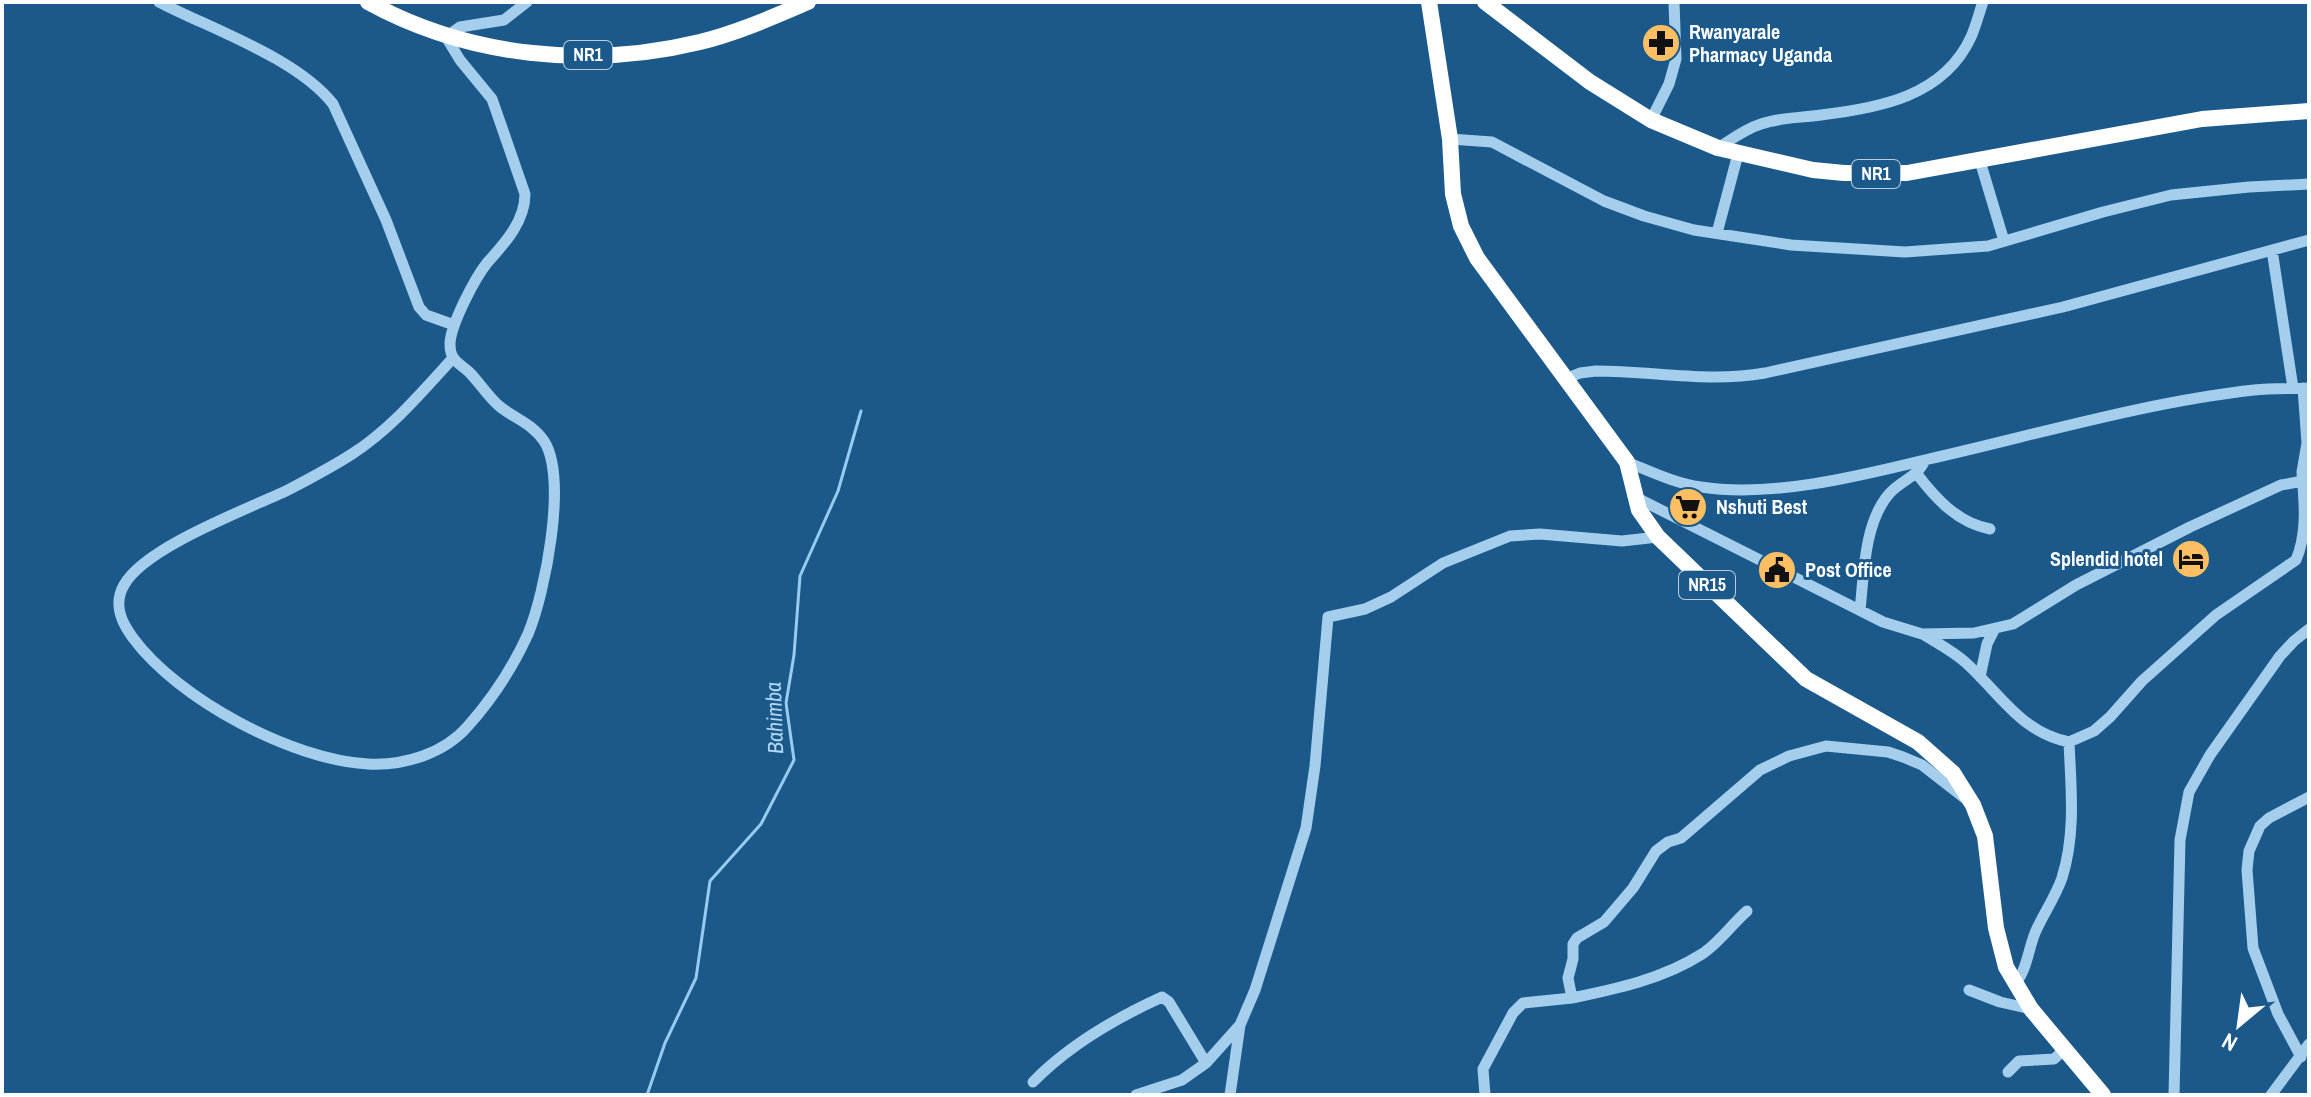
<svg xmlns="http://www.w3.org/2000/svg" width="2311" height="1097" font-family="'Archivo Narrow',sans-serif">
<rect width="100%" height="100%" fill="#1b598b"/>
<g fill="none" stroke-linecap="round" stroke-linejoin="round">
<!-- stream -->
<path stroke="#98cbef" stroke-width="3" d="M647,1095L665,1043L696,978L710,881L761,824L794,760L786,703L794,655L800,576L838,491L861,411"/>
<!-- minor -->
<path stroke="#a5ceed" stroke-width="11" d="M159,2C211,29 297,58 333,104L386,220L419,307L426,315L454,325
M1651,120L1669,84L1676,59L1674,2
M1450,139L1492,142L1604,201L1644,216L1694,230L1791,245L1905,252L1988,246L2103,212L2171,195L2249,187L2309,184
M1718,148C1732,139 1745,129 1761,124C1781,117 1801,118 1821,115C1880,108 1944,96 1971,37C1976,26 1979,13 1983,2
M1980,161L2004,241
M1717,233L1738,154
M2272,250L2293,388
M453,358C422,392 391,429 352,454C332,467 309,479 288,490C248,509 145,547 124,585C113,604 121,622 133,638C178,699 292,760 368,764C403,766 444,754 468,726C492,699 513,667 528,634C545,594 568,478 544,441C532,423 513,418 498,405C487,395 479,382 469,372C464,367 456,363 453,357C450,353 450,347 450,343C451,324 475,278 487,263C504,244 525,222 525,194L492,99L460,60L446,37L460,27L504,20L527,2
M1565,379L1580,373L1596,371C1654,371 1707,383 1765,373L2063,307L2309,240
M1627,462C1652,472 1674,483 1701,487C1773,498 1859,476 1929,459C2035,435 2146,402 2254,390C2273,388 2291,389 2309,388
M2302,472L2307,443L2303,388
M1917,474C1936,499 1958,523 1990,529
M1633,496L1883,622L1922,634L1974,633L2013,624L2076,585L2190,527L2281,485L2303,481
M1860,610C1864,574 1864,523 1889,494C1901,480 1917,478 1925,460
M1923,634C1937,643 1953,651 1965,662C2000,693 2020,732 2069,742L2094,731L2110,717L2142,681L2216,615L2296,560C2308,531 2304,502 2302,472L2309,471
M1980,677L1987,644L1994,630
M2014,985C2027,971 2028,950 2035,933C2043,914 2055,898 2062,878C2076,833 2071,789 2069,742
M1969,990L2000,1002L2031,1009
M1572,998C1616,989 1663,979 1702,954C1719,943 1732,924 1747,911
M2301,1057L2278,1014L2253,948L2247,870L2249,851L2260,826L2269,818L2309,797
M2008,1072L2019,1061L2054,1059L2065,1049
M1033,1082C1068,1046 1116,1018 1162,997L1169,1002L1206,1063
M1136,1095L1182,1080L1206,1063L1240,1025L1255,990L1306,828L1315,766L1328,617L1365,609L1391,597L1443,563L1510,536L1540,534L1622,541L1658,537
M1230,1095L1240,1025
M1485,1095L1483,1069L1513,1013L1523,1003L1572,998L1568,978L1573,959V944L1577,938L1604,922L1633,888L1656,851L1668,842L1681,838L1760,770L1789,756L1826,746L1888,752L1903,757L1922,765L1967,800
M2174,1095L2180,840L2189,792L2210,755L2280,656L2294,641L2309,629
M2271,1095L2309,1044"/>
<!-- highway -->
<path stroke="#fff" stroke-width="16" d="M368,2C468,57 589,69 700,42C737,33 773,17 808,2
M1429,2L1450,139L1453,194L1461,226L1477,258L1627,462L1639,510L1658,537L1806,679L1918,742L1953,773L1973,805L1985,836L1996,928L2006,967L2031,1009L2103,1095
M1485,2L1590,82L1651,120L1718,148L1813,170L1844,173H1907L2202,119L2309,111"/>
</g>
<!-- icons -->
<defs>
<g id="pharmacy-disc" transform="scale(2)"><circle r="9.5" fill="#febe62" stroke="#1b598b"/><path d="M-2-6h4v4h4v4h-4v4h-4v-4h-4v-4h4Z" fill="#111"/></g>
<g id="supermarket-disc" transform="scale(2)"><circle r="9.5" fill="#febe62" stroke="#1b598b"/><path d="M-6-5.5h2.5l.6 2H6L4.5 2H-2.5L-4.4-4H-6ZM-1.5 3.2a1.3 1.3 0 1 0 .1 0ZM3 3.2a1.3 1.3 0 1 0 .1 0Z" fill="#111"/></g>
<g id="hotel-disc" transform="scale(2)"><circle r="9.5" fill="#febe62" stroke="#1b598b"/><path d="M-6-4.5h1.5V1H6V5H4.5V3h-9V5H-6ZM-4 0a1.8 1.8 0 1 1 3.6 0ZM.5 0V-2.5h3Q6-2.5 6 0Z" fill="#111"/></g>
<g id="civic-disc" transform="scale(2)"><circle r="9.5" fill="#febe62" stroke="#1b598b"/><path d="M-.6-6.5H3V-4.5H.6V-3L4-1V1h2V6H-6V1h2V-1L-.6-3ZM-1.2 2.5V6h2.4V2.5Z" fill="#111"/></g>
</defs>
<g fill-rule="evenodd">
<use href="#pharmacy-disc" x="1661" y="43"/>
<use href="#supermarket-disc" x="1688" y="507"/>
<use href="#hotel-disc" x="2191" y="559"/>
<use href="#civic-disc" x="1777" y="570"/>
</g>
<g text-anchor="middle" stroke-width="6" stroke-linejoin="round" paint-order="stroke">
<!-- shield labels -->
<g fill="#1b598b" stroke="#bbcddc" stroke-width="2">
<rect x="564" y="41" width="48" height="28" rx="6"/>
<rect x="1852" y="160" width="48" height="28" rx="6"/>
<rect x="1679" y="571" width="56" height="28" rx="6"/>
</g>
<g font-size="18" font-weight="bold" fill="#fff">
<text x="588" y="61">NR1</text>
<text x="1876" y="180">NR1</text>
<text x="1707" y="591">NR15</text>
</g>
<!-- poi labels -->
<g font-size="20" font-weight="bold" fill="#fff" stroke="#1b598b" text-anchor="start">
<text x="1689" y="39">Rwanyarale<tspan x="1689" dy="23">Pharmacy Uganda</tspan></text>
<text x="1716" y="514">Nshuti Best</text>
<text x="2163" y="566" text-anchor="end">Splendid hotel</text>
<text x="1805" y="577">Post Office</text>
</g>
<!-- water labels -->
<g font-size="22" font-style="italic" fill="#b1d8f4" stroke="#1b598b">
<text transform="translate(774 718) rotate(-92)" y="8">Bahimba</text>
</g>
</g>
<!-- border -->
<rect width="2311" height="1097" fill="none" stroke="#ffffff" stroke-width="8"/>
<!-- north arrow -->
<g transform="translate(2239 1025) rotate(209)" stroke="#1b598b" stroke-width="6" paint-order="stroke">
<path d="M0-6L14 30L0 20L-14 30Z" fill="#ffffff"/>
<text y="-12" font-size="22" font-weight="bold" text-anchor="middle" fill="#ffffff">N</text>
</g>
</svg>
